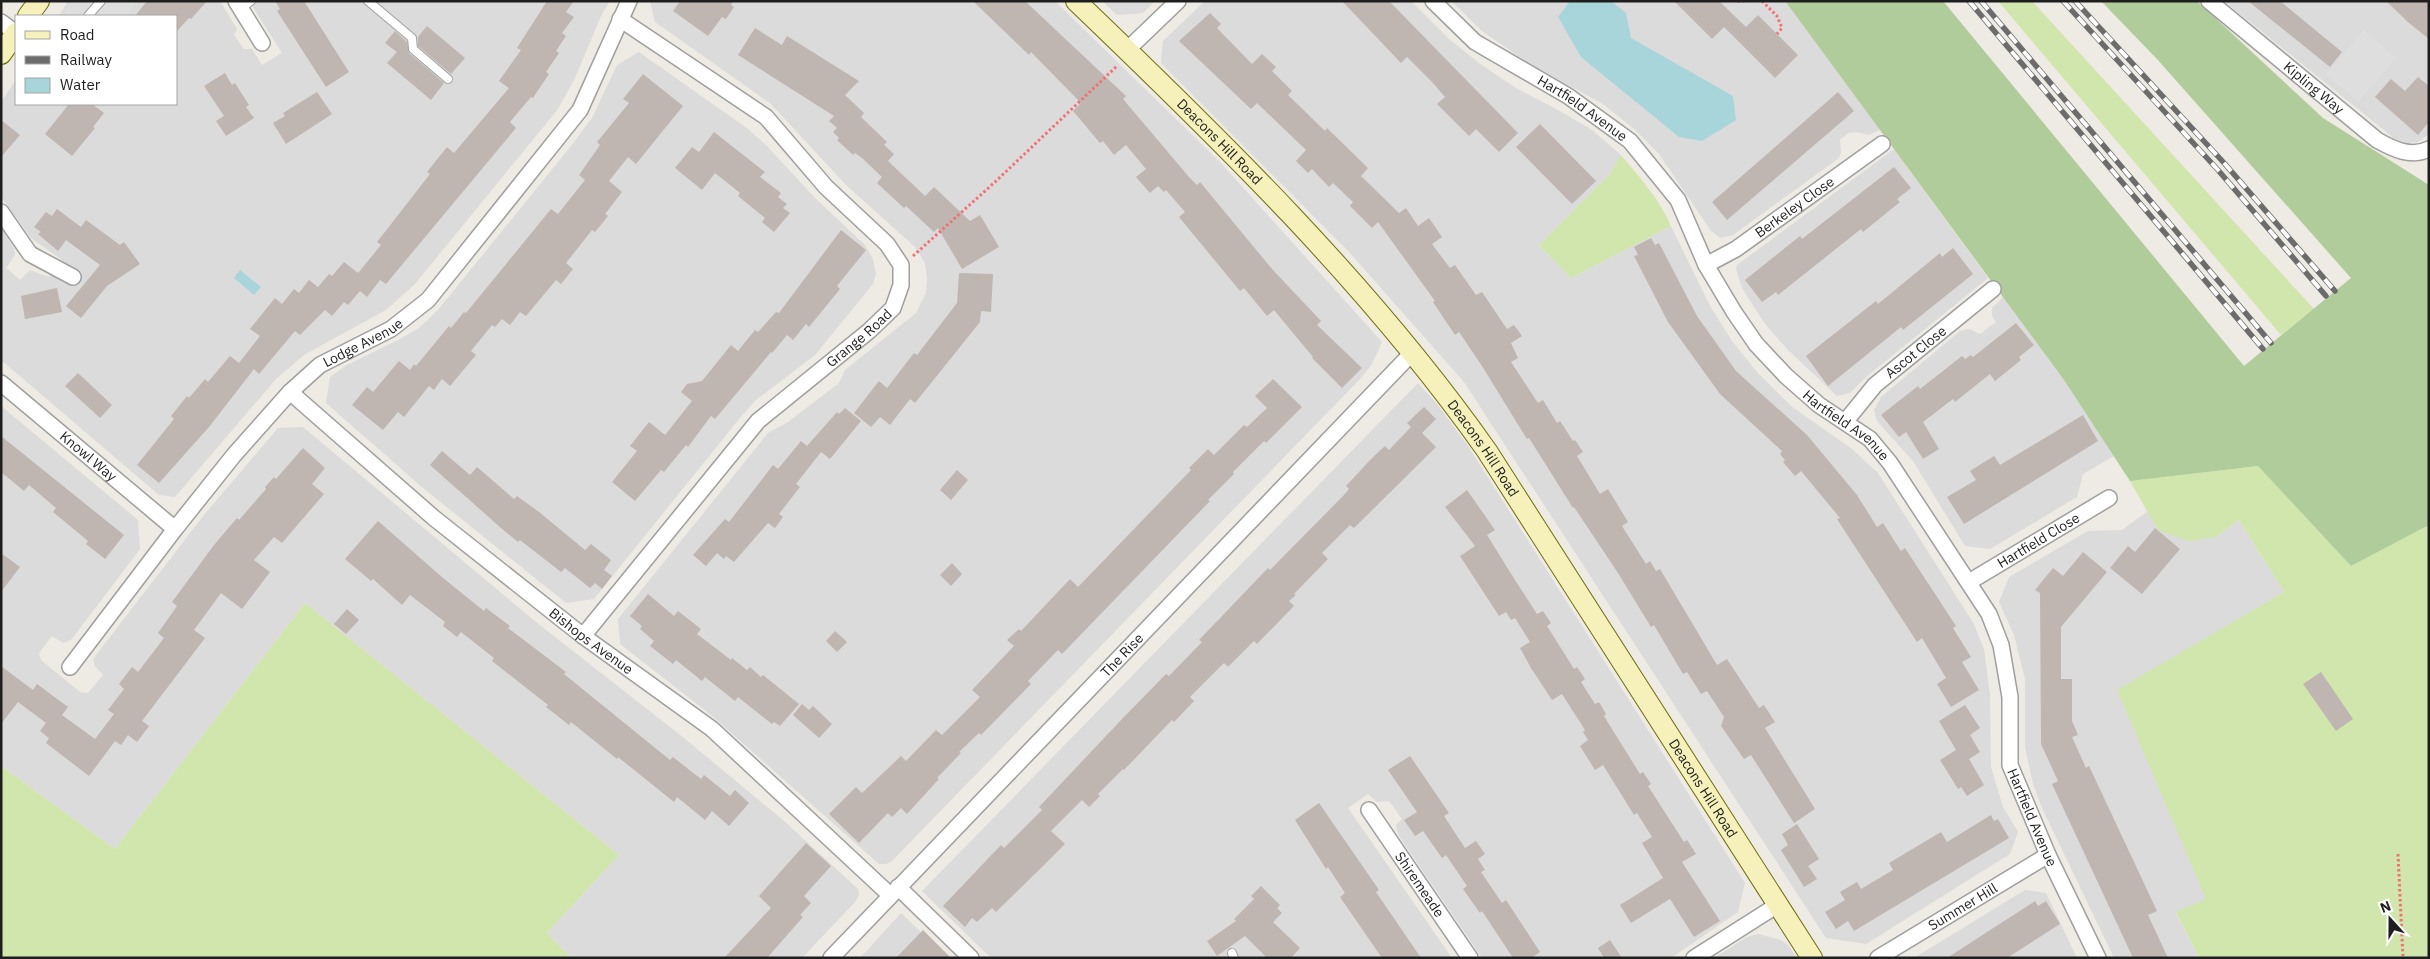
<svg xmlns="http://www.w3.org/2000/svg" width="2430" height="959" font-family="'IBM Plex Sans',sans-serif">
<rect width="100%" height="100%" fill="#eeeae4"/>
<!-- residential -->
<path fill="#dcdbdb" d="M68,1H220L237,29L234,35L244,49H252L262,65L282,53L249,1H610L601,16L575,78L558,109L415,284L386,310L304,355L276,379L175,497L159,495L1,360V227L14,249L15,255L6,268L20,280L30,270L49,277L62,260L31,238L1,197V102L16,80V104H176V16H59Z
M650,1H1055L1220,162L1382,342L1372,364L1362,377L891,862L886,864H879L711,715L620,644L618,619L768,433L788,422L839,383L845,370L916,313L926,293L927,279L925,263L915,247L846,185L771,104L655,22Z
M1102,1H1155L1143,13L1117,15Z
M1205,1H1411L1449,39L1479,63L1516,88L1560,111L1592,130L1621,155L1609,175L1539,245L1571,278L1671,226L1710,306L1732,341L1757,372L1791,406L1852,449L1878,473L1974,624L1984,649L1990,695L1991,767L2003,807L2018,832L2010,854L1866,944L1826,938L1464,382L1350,253L1161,63L1163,41Z
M1451,1H1785L1880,130L1869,135L1857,132L1848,133L1840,140L1841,153L1839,158L1733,235L1720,238L1711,231L1659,154L1634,129L1603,104L1528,63L1482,31Z
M2224,1H2429V134L2418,142L2409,143L2395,139Z
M639,52L748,129L766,145L816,199L865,245L873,259L876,274L873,284L815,355L756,400L739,419L594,599L566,603L423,488L326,403L330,377L347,365L398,340L419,328L438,310L571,146L592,118L617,65Z
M1894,149L1988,278L1866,377L1850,393L1837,396L1788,350L1765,324L1742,288L1736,269L1737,265Z
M2003,297L2064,380L2114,456L2083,474L2077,497L1990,549L1965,546L1913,461L1877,421L1874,410L1881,397L1960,331L1969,329L1980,334L1996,322L1992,316V308Z
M1418,383L1437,404L1468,446L1745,883L1738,912L1671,958H1482L1399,836L1396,825L1402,819L1389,801L1377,802L1368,794L1348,808L1452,958H991L922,891Z
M1,406L138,520L140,549L71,640L63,643L52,636L39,653L41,660L80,692L88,693L103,675L95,666L93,659L204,515L278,428L303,427L536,622L684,738L784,821L858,889L859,894L856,901L802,958H572L547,933L619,855L305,603L115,849L1,766Z
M2148,511L2158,530L2216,537L2239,520L2284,592L2118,691L2207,899L2176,913L2199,958H2114L2042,808L2033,784L2025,747V679L2014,635L1999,602L2009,577L2088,531L2122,530Z
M2025,890L2046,893L2077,958H1914Z
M901,913L948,958H860Z
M1758,934L1781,940L1788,945L1797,958H1714L1747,937Z"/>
<!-- grass -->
<path fill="#d1e6ad" d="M1998,1H2032L2314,309L2281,335Z
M1621,155C1640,178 1659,198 1671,226L1571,278L1539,245L1609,175Z
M2258,466L2351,566L2429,525V958H2199L2176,912L2206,899L2117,690L2284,592L2239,520L2216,537L2189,541L2158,530L2130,481Z
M305,603L619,855L547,933L572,958H1V766L115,849Z"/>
<!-- forest -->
<path fill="#b0cc9b" d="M1785,1H1943L2244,366L2351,278L2157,59L2101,1H2197L2323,118L2429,185V525L2351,566L2258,466L2130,481L2064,380Z"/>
<!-- parking -->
<path fill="#dedede" d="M73,1H138L125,16H60Z
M2364,30L2396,58L2358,102L2326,74Z"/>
<!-- water -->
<path fill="#a7d5da" d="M1570,1H1611L1626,13L1631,38L1733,96L1736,120L1702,141L1679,137L1581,57L1558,17Z
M240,270L261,287L254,295L234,278Z"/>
<!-- building -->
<path fill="#bfb5b1" d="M147,1H207L191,19L189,18L176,32V16H135Z
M275,1H304L349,72L326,87L277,11L280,9Z
M547,1H574L566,12L574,17L562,33L566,36L556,51L559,53L546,72L549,74L533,98L531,97L510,122L516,128L386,284L380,280L367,297L360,291L348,305L344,302L332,316L325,310L300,335L295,331L259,374L254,369L209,427L159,483L137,465L174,419L171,416L187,396L189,398L205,379L208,382L230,356L239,363L260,336L250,329L275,298L282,304L294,289L299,293L309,280L318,287L329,274L332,276L344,262L358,273L381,245L377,242L430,174L427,172L447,147L454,153L509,88L499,81L521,50L517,48Z
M680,1H733L731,5L734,7L726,19L722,17L708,36L673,11Z
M973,1H1025L1126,96L1123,99L1189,177L1197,185L1200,182L1272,269L1321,321L1317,325L1362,368L1342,388L1312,358L1313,357L1274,310L1267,316L1244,288L1240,291L1179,217L1185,212L1166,190L1164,192L1158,186L1150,193L1136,177L1146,169L1126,145L1114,155L1103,141L1100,143L1073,111L1081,103L1031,52L1029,55Z
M1342,1H1389L1518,133L1499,152L1476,129L1469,136L1437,104L1445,97L1433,83L1407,57L1401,63Z
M1674,1H1719L1746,27L1758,15L1798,55L1775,78L1724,27L1712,39Z
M2248,1H2280L2342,52L2330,67Z
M2386,1H2429V39L2409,23Z
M1210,13L1221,24L1217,28L1252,64L1262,54L1276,67L1272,71L1292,91L1288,95L1325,131L1327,128L1368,168L1361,176L1399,213L1406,208L1418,226L1429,218L1442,237L1432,244L1450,268L1455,265L1476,295L1482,292L1507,329L1514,325L1522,336L1511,343L1518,358L1511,362L1538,403L1543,400L1557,423L1560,421L1573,441L1575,440L1583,452L1577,456L1600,494L1608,489L1628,522L1622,526L1646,564L1650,561L1656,571L1660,569L1717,665L1727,659L1759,708L1764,705L1775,722L1765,728L1815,809L1794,823L1751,755L1744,759L1721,726L1724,717L1707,691L1701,694L1687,672L1683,674L1654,625L1651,627L1618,573L1574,507L1573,508L1529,438L1527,439L1482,366L1459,332L1455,335L1433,302L1435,301L1378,222L1372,228L1350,206L1353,202L1333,183L1329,187L1312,169L1308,173L1296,161L1306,150L1257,103L1251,109L1179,41Z
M427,26L465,58L451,74L418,46V37Z
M755,28L782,45L787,36L859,81L845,95L864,113L861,117L887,142L884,145L894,154L888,161L925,196L934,187L970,221L980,215L999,247L962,269L938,228L934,232L906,206L904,208L877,183L882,177L862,158L855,153L853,155L837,140L839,138L833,132L837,128L829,121L834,116L738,55Z
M395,31L407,42L409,53L444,83L431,100L387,63L397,52L385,43Z
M225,73L232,85L235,83L249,105L246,107L254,118L226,136L216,121L224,116L204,86Z
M643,74L683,106L636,164L628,157L609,181L622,192L605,214L608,216L595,232L592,230L566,263L573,269L561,284L556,280L526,316L520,312L510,325L502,319L495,327L492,325L471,351L476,355L450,386L442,379L434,390L429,386L404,417L398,412L383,430L352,405L367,387L373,392L399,361L410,370L414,364L416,366L449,326L451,328L464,312L466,313L551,209L558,214L585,180L579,175L600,145L597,142L629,103L623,99Z
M2418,77L2429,86V122L2418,135L2375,97L2391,79L2405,91Z
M317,92L332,114L286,144L273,123L285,116L283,113Z
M1838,92L1854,111L1727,220L1712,202Z
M69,104H92L104,113L93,127L95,128L72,156L45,134Z
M1,120L20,135L1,157Z
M1540,124L1596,181L1572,204L1516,147Z
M714,132L765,172L760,177L781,193L778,197L787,204L783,208L790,213L774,232L762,222L765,218L738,196L740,193L715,173L702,190L675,168L692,147L699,152Z
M1894,167L1911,188L1897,199L1900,202L1863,232L1861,229L1778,295L1776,292L1762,302L1745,280L1800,236L1802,239Z
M57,209L81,227L86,220L120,245L124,242L140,264L107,286L81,318L66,306L100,265L66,240L58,251L38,234L41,232L34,227L46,212L52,216Z
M841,230L866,250L837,286L840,289L809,327L806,324L793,340L787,335L772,353L771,352L715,419L711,416L688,447L686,445L664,472L661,470L635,501L612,482L637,451L630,446L649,422L665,435L692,401L681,392L687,384L702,381L731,345L738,351L755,330L758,332L776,312L779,313Z
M1651,238L1655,245L1659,243L1697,316L1736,371L1807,435L1857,495L1877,527L1883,523L1901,551L1905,548L1956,626L1953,628L1971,657L1962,662L1979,690L1951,707L1937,684L1946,678L1922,638L1917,642L1837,519L1840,518L1801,471L1795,476L1783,462L1785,460L1780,454L1782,451L1720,394L1668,322L1634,256L1638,255L1634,247Z
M1953,248L1973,274L1903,330L1901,327L1828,386L1806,356L1876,301L1878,304L1940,253L1942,257Z
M959,273L993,274L991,312L981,311L980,322L915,403L910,399L890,425L880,417L871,427L854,413L879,381L887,388L914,353L917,355L957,303Z
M57,288L62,312L25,319L21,296Z
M2016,323L2034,345L2019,357L2021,360L1995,381L1990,374L1955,402L1953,399L1923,422L1939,449L1923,459L1906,432L1899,437L1881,415L1918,386L1920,389L1962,356L1965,359L1971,355L1973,357Z
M78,373L112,405L100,418L65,386Z
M1273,379L1302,407L1266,443L1264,441L1233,472L1234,474L1208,500L1210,501L1062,654L1058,650L1028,681L1031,684L981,735L979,733L959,752L961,753L937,778L939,779L907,814L901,808L892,817L888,813L859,843L829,814L856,787L862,793L901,756L906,761L936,730L942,735L980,697L972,690L1014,646L1007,640L1019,629L1021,631L1070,579L1078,587L1191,470L1189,468L1208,449L1214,455L1244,425L1247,427L1267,408L1255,396Z
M1424,407L1436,419L1422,433L1436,447L1354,528L1350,525L1322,553L1328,559L1294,594L1296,595L1289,601L1294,606L1257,644L1254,641L1228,667L1224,663L1190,697L1194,701L1174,722L1172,720L1124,770L1123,769L1098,794L1100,796L1089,807L1082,800L1051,831L1065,844L1044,865L996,912L992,908L977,922L972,918L965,927L943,906L1001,845L1004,848L1042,810L1039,807L1122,719L1166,674L1169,676L1202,642L1199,640L1268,568L1270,570L1343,496L1349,489L1346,486L1372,458L1385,446L1389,450L1411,427L1407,423Z
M845,408L861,421L830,459L821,452L796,484L800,487L779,514L783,517L775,528L768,523L734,562L726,556L724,559L717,553L706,566L693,555L725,519L729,522L773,465L778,469L801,441L807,446L837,412L839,414Z
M2083,415L2098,441L1964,524L1947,497L1976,480L1970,471L1994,456L2000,465Z
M1,436L124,535L105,559L86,544L88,541L53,512L56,508L29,485L24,491L1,472Z
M303,448L325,468L312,484L324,494L282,543L274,537L254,560L270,572L242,609L221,593L194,630L205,638L142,721L149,726L137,742L128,735L121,745L115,741L89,776L46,743L49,738L40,731L46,723L18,702L1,724V666L33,690L37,684L68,707L62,715L95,739L114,714L108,710L124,689L119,684L132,667L138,672L164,638L158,633L177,606L172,602L214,545L237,518L239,520L266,489L265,487L274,477L276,479Z
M442,451L470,475L477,467L514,499L517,496L539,512L585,550L591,544L611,560L604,570L612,576L602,589L595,583L590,588L565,568L561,572L520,540L518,542L501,528L430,465Z
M957,470L968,480L951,500L940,490Z
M1467,490L1495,530L1487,535L1515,580L1537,614L1543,611L1551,623L1547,626L1574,669L1577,667L1585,679L1581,682L1595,704L1599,702L1606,714L1604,716L1640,774L1643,772L1651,784L1648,786L1684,842L1687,840L1696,854L1682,862L1720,921L1694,937L1670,899L1631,923L1620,905L1663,878L1642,843L1652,837L1637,813L1634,815L1603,765L1595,770L1580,746L1588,740L1583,732L1585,730L1562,694L1552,700L1531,668L1520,648L1530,642L1515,618L1511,620L1506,612L1499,616L1460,556L1475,546L1445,507Z
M378,521L443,578L484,611L486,608L510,626L508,628L566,672L564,674L670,760L673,757L701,779L704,775L730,796L735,790L749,803L729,826L712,811L705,820L677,797L674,802L618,757L617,759L571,722L569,725L546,707L548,705L492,661L494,658L461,632L457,637L443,626L445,622L410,595L402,605L373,579L371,581L345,559Z
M2155,528L2180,549L2142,594L2110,568L2128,546L2135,552Z
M2083,552L2107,572L2061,627V679H2072V721L2078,735L2072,737L2086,768L2089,766L2157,911L2148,915L2168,958H2133L2052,784L2058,781L2041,744L2040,593L2035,590L2053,568L2063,576Z
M1,553L20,567L1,592Z
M952,563L962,574L951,586L940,575Z
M648,594L674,616L678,611L701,629L697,634L731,660L732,658L747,670L750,667L761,677L763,675L799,704L780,726L774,722L772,724L738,697L735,701L705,677L702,681L676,660L673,664L650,646L654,641L640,629L642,626L630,616Z
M347,609L359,620L346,634L334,624Z
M835,631L847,642L837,652L826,641Z
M2321,672L2353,719L2336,731L2303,684Z
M802,704L809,710L813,706L832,724L819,738L793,715Z
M1965,705L1980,728L1970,735L1980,752L1969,759L1984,785L1967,796L1961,787L1958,789L1940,760L1956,750L1939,721Z
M1410,756L1449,813L1444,816L1465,848L1476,841L1485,854L1478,859L1485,870L1481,872L1502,903L1506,900L1540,952L1531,958H1513L1482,911L1480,913L1463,889L1467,886L1446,855L1442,858L1423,831L1415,836L1404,820L1417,812L1388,770Z
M1319,803L1379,890L1376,892L1421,958H1382L1340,897L1345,893L1328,867L1326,869L1295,820Z
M1991,815L1994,821L1998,819L2009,838L1854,931L1848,921L1836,929L1825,912L1845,900L1840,892L1857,882L1861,889L1893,870L1889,863L1941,832L1947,842Z
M1797,824L1819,859L1808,866L1817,879L1804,887L1781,850L1788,845L1782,834Z
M806,843L831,866L804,896L811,903L800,915L803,917L767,958H724L771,908L759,896Z
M1261,886L1280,905L1277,908L1282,913L1273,922L1300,948L1291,958H1267L1245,936L1217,956L1207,941L1236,921L1234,919L1254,899L1251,896Z
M2035,901L2038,906L2046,901L2060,924L2007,958H1947Z
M923,930L951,958H896Z
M1610,940L1622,958H1604L1598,948Z"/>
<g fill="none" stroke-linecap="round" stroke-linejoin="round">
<!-- lane casing -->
<g stroke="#9f9f9f" stroke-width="10">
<path id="lane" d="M368,1L412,38L413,49L448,79
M241,8L251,1
M88,16L101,1
M1232,953L1234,958"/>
</g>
<!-- street casing -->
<g stroke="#9f9f9f" stroke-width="18">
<g id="street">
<path d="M236,1L262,43"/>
<path id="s1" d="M1433,1L1475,42L1568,96L1630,141L1678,200L1706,265L1734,312L1756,344L1786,376L1819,405L1870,439L1890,463L1989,614L2001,645L2010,697V765L2048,855L2098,958"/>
<path id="s2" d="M2209,1L2377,140C2393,149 2411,158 2429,149"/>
<path d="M1,22L16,33"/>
<path d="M1127,50L1178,1"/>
<path d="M1,212L30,254L73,277"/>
<path id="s3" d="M1706,265L1736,249L1882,144"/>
<path id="s4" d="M1,383L175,529"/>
<path id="s5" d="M290,392L434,518L583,636L712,729L890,895"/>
<path id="s6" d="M1845,422L1875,385L1993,289"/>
<path id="s7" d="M1969,582L2109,498"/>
<path id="s8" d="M583,636L758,421L869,331L893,308L901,285V265L887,244L826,187L766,117L620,19"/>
<path id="s9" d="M70,667L175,529L234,455L290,392L320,365L391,329L428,300L580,110L629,1"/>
<path id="s10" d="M1369,810L1470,958"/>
<path d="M898,887L971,958"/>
<path id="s11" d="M831,958L1412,353"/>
<path d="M1694,958L1779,904"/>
<path id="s12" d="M1878,958L2048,855"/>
</g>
</g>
<!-- secondary casing -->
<g stroke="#6f6d0a" stroke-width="22">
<g id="secondary">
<path id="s13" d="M1076,1C1221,140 1371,286 1487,451L1812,958"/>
<path d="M28,16L39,1"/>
<path d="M1,54L16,33"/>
</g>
</g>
<!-- path -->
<path stroke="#f27175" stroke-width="3" stroke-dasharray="2.5 2.5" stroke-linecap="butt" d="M1737,1H1748
M1762,1L1777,16L1782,28L1777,34
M913,256L995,182L1117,66
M2398,854L2403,958"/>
<!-- lane -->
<use href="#lane" stroke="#fff" stroke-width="8"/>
<!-- street -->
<use href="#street" stroke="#fff" stroke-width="15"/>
<!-- secondary -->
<use href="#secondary" stroke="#f6f1bb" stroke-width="20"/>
<!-- rail casing -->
<g stroke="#6c6c6c" stroke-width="5.5">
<path id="rail" d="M1969,1L2263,349
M1981,1L2271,343
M2063,1L2218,170L2326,296
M2075,1L2225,164L2335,291"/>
</g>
<!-- rail -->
<use href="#rail" stroke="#fff" stroke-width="4" stroke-dasharray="11" stroke-linecap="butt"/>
</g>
<g text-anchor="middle" stroke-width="4" stroke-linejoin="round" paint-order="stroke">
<!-- street labels -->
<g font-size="14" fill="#1e1e1e" stroke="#fff">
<text dy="5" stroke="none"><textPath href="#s2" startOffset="136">Kipling Way</textPath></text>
<text dy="5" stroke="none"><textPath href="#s1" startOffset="185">Hartfield Avenue</textPath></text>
<text dy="5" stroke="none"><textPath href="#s13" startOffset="201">Deacons Hill Road</textPath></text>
<text dy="5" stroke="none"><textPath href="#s3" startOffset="106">Berkeley Close</textPath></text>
<text dy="5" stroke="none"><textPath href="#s8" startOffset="408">Grange Road</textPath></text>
<text dy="5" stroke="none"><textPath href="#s9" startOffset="441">Lodge Avenue</textPath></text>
<text dy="5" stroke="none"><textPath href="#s6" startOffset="100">Ascot Close</textPath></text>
<text dy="5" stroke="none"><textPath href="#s1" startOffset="605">Hartfield Avenue</textPath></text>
<text dy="5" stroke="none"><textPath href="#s13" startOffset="606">Deacons Hill Road</textPath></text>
<text dy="5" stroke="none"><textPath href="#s4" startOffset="114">Knowl Way</textPath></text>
<text dy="5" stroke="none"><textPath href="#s7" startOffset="81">Hartfield Close</textPath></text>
<text dy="5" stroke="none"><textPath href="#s5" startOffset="391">Bishops Avenue</textPath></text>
<text dy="5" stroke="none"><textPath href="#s11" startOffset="420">The Rise</textPath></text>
<text dy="5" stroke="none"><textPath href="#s13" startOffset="1011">Deacons Hill Road</textPath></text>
<text dy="5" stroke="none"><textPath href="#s1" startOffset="1055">Hartfield Avenue</textPath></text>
<text dy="5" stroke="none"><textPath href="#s10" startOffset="90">Shiremeade</textPath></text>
<text dy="5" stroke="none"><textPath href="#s12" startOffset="99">Summer Hill</textPath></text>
</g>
</g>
<!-- border -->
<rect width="2430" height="959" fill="none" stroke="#1e1e1e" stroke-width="5"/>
<!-- legend -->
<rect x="15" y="15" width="162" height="90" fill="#ffffff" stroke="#a5a5a5"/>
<rect x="25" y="31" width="25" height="8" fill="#f6f1bb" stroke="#a5a5a5"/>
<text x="60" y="40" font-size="15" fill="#1e1e1e">Road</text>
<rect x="25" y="56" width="25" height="8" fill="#6c6c6c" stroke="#a5a5a5"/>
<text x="60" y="65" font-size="15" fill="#1e1e1e">Railway</text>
<rect x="25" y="78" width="25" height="15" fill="#a7d5da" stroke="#a5a5a5"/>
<text x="60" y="90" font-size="15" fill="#1e1e1e">Water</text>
<!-- north arrow -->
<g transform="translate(2390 919) rotate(339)" stroke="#ffffff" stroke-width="4" paint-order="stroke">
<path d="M0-4L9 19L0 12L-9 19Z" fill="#1e1e1e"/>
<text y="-8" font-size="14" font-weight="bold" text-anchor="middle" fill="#1e1e1e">N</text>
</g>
</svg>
